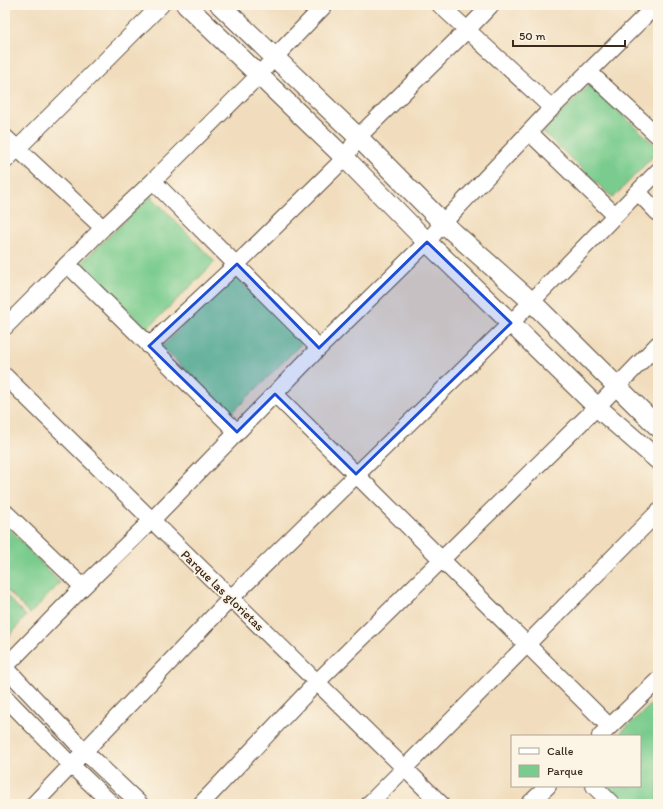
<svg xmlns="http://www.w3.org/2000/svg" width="663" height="809" font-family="Itim,sans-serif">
<rect width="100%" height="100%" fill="#fcf5e5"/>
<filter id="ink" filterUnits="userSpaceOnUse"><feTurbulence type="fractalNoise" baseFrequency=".025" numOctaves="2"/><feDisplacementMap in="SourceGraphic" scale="8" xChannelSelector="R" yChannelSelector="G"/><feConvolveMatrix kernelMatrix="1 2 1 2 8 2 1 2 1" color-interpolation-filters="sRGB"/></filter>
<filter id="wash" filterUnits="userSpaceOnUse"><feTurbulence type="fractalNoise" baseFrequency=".012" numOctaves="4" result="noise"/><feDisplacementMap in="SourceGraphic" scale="16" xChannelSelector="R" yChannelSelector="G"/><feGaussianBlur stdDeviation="0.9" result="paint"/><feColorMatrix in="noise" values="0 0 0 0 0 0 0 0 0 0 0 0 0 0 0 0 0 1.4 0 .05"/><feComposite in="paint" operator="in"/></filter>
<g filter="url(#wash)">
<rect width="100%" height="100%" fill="#f1ddbd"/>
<!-- green -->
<path fill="#7acc8e" stroke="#5a7b56" d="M590,84L658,148V151L613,198L543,132Z
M151,196L215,262L146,330L82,262Z
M233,274L303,342L231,414L200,383L197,382V381L162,347Z
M5,524L60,583L30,614L5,588Z
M5,594L26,616L5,641Z
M658,698V804H624L606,786H640V736H617Z"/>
</g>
<g filter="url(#ink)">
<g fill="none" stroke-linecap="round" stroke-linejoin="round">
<!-- minor casing -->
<g stroke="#564536" stroke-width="18">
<path id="minor" d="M440,5L552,108
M589,72L658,136
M529,132L615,215
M5,137L103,228
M5,161L161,5
M153,181L319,348
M638,192L658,213
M67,264L237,432
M5,327L103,228L153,181L258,76L275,57L325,5
M149,346L237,264L345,158L358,137L467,30L491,5
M5,376L441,804
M275,394L609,726
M5,512L83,587
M5,667L83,587L152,520L319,348L427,242L443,223L552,108L656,5
M5,667L84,751L140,804
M5,697L71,765L112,804
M600,736L658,680
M594,786L612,804
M34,804L231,598L511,323L658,171
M201,804L317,682L597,407L658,344
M369,804L658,512
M529,804L548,786"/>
</g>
<!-- tertiary casing -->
<g stroke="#564536" stroke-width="21">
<path id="tertiary" d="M186,5L345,158L427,242L511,323L597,407L658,460
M220,5L358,137L443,223L531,301L658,427"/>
</g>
<!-- minor -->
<use href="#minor" stroke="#fff" stroke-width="16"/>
<!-- tertiary -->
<use href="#tertiary" stroke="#fff" stroke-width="19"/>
</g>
</g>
<!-- marked area -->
<path fill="#1d4ed8" fill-opacity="0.2" stroke="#1d4ed8" stroke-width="3" stroke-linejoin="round" d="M427,242L511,323L356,474L275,394L237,432L149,346L237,264L319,348Z"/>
<g text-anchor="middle" stroke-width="4" stroke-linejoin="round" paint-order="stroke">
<!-- street labels -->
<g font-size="13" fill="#3b2a1e" stroke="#fcf5e5">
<text transform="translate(223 590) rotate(44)" y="5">Parque las glorietas</text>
</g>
</g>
<!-- margin -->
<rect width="663" height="809" fill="none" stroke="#fcf5e5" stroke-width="20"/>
<!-- legend -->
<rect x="511" y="735" width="130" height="52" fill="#fcf5e5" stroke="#afa495"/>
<rect x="519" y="748" width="20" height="6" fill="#ffffff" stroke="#afa495"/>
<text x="547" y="755" font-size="12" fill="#3b2a1e">Calle</text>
<rect x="519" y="765" width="20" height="12" fill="#7acc8e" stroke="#afa495"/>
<text x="547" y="775" font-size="12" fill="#3b2a1e">Parque</text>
<!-- scale -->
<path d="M513 40v6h112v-6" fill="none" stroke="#3b2a1e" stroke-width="2"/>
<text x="519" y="40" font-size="12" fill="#3b2a1e" stroke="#fcf5e5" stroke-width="3" paint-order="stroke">50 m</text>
</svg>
